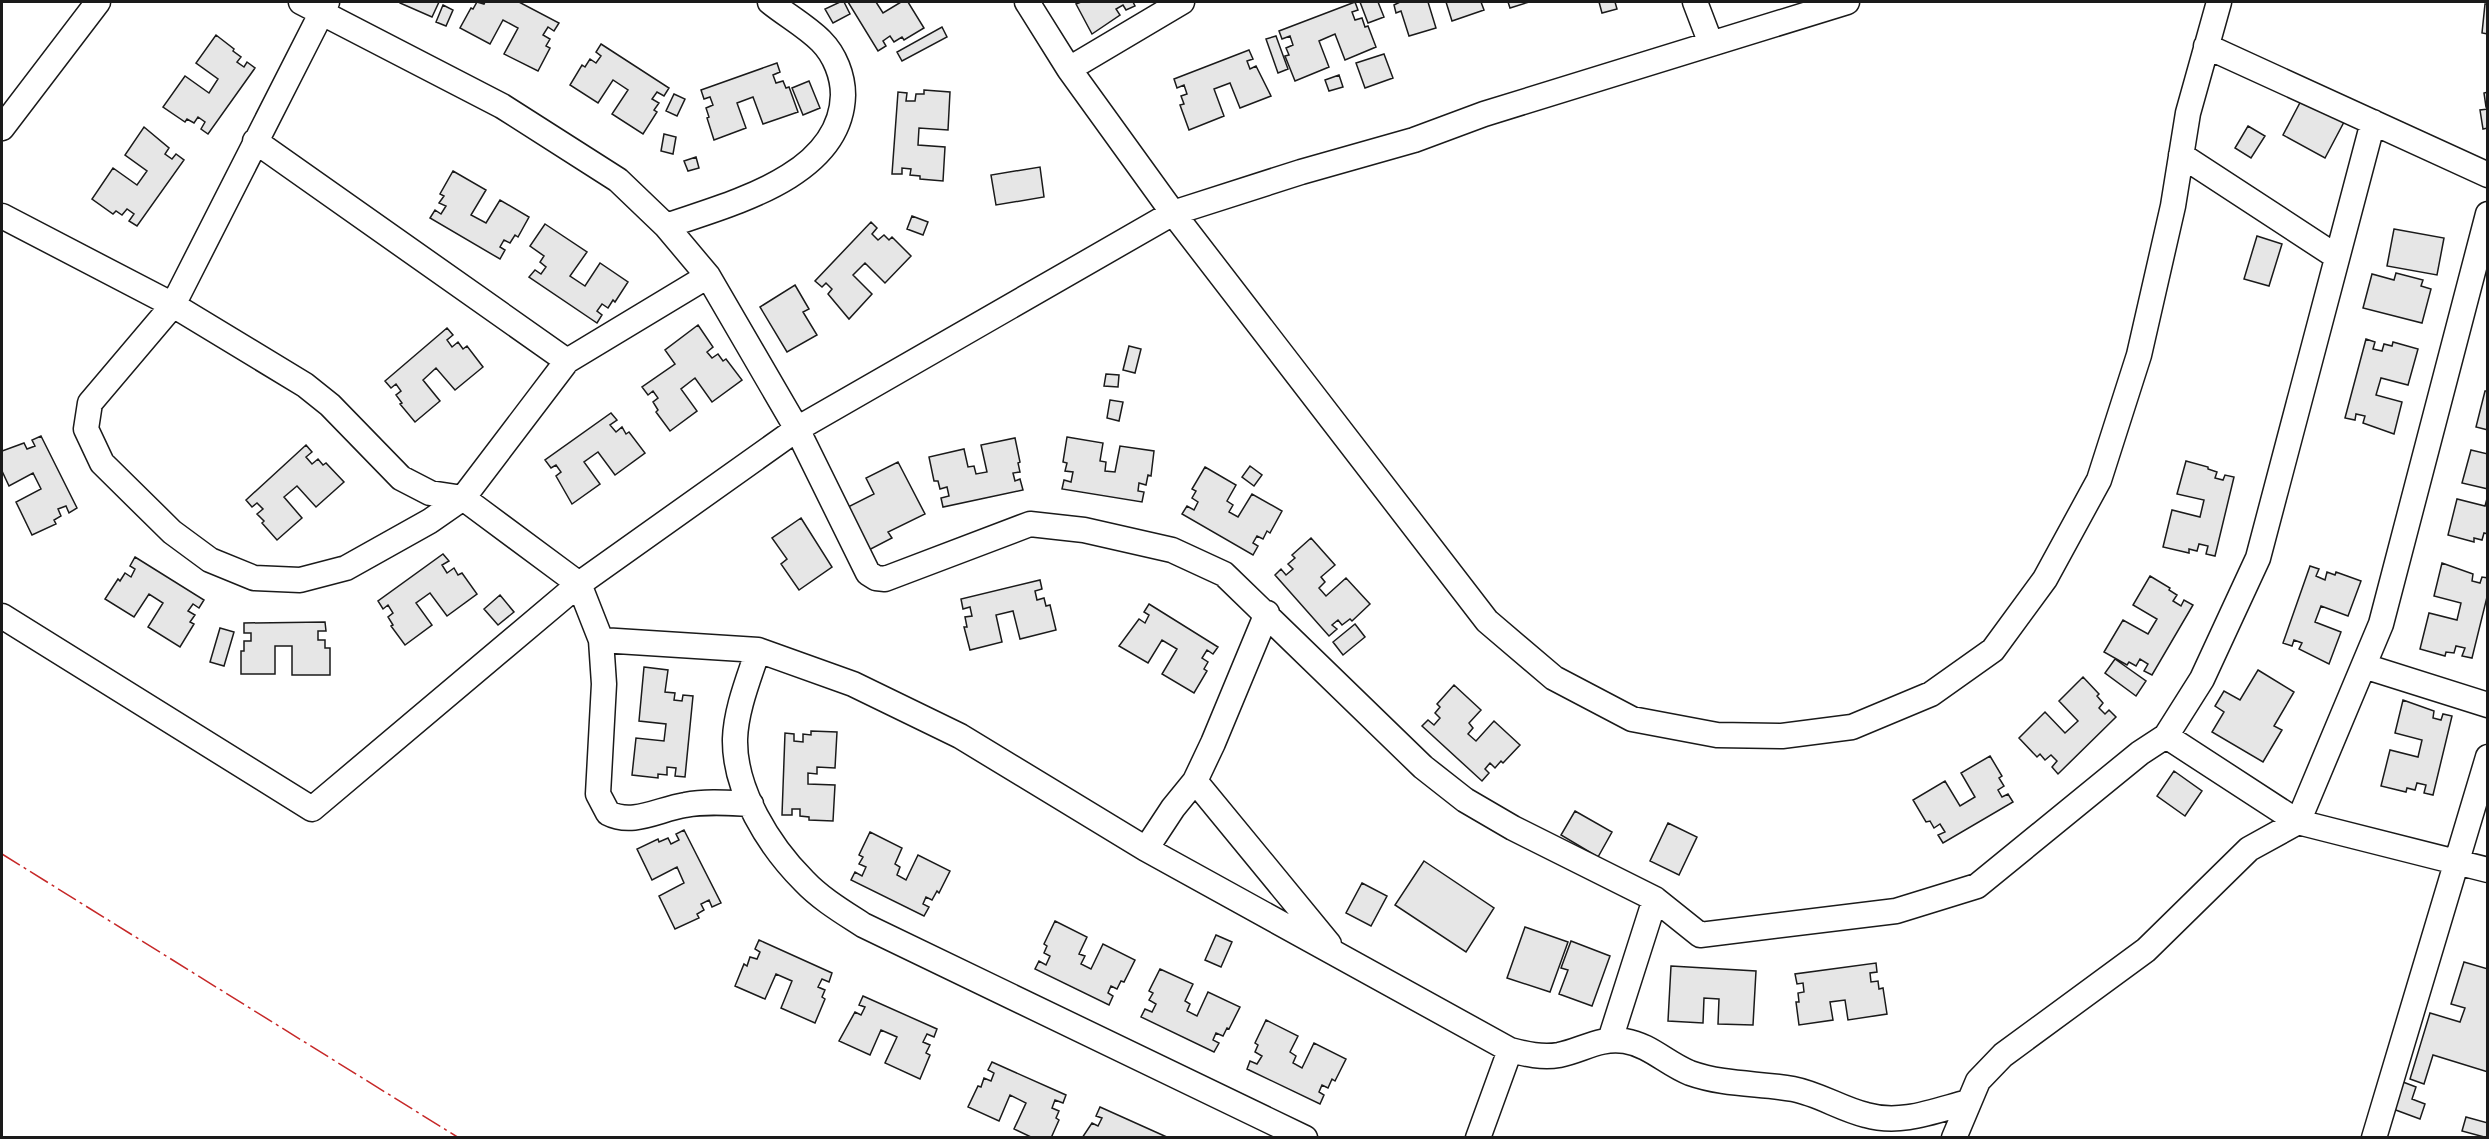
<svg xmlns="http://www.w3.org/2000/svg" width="2489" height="1139" font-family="Quicksand,sans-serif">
<rect width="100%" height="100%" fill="#fff"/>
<!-- building -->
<path fill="#e6e6e6" stroke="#1a1a1a" stroke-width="1.5" d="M477,2L484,4L485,2H519L559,23L554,31L548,27L543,35L550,39L546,46L550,48L538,71L504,54L518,28L503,20L490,44L460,28L471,8L473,9Z
M840,2H844L850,14L833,23L825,9Z
M848,2H876L883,13L901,2H908L924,28L904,40L902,37L894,42L890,36L883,41L886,46L878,51Z
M1081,2H1133L1135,6L1126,10L1123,5L1116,9L1120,15L1092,34L1076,4Z
M1355,2L1358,10L1352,12L1355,20L1362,18L1365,27L1368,26L1376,47L1345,60L1335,34L1319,41L1329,67L1295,81L1285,56L1289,55L1286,48L1293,45L1290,36L1282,39L1279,31Z
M1360,2H1378L1384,17L1368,23Z
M1400,2H1428L1436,28L1409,36L1401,11L1396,13L1394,5Z
M1446,2H1481L1484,10L1452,21Z
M1508,2H1529L1510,8Z
M1599,2H1615L1617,9L1602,13Z
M400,3V2H439L432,17Z
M2485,4H2488V34L2482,33Z
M443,5L453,10L446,26L436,22Z
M942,27L947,37L902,61L897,52Z
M216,35L234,49L233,51L241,57L237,62L244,67L247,62L255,68L208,134L201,129L205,122L198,117L194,123L187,119L185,122L163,107L185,76L209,93L218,79L196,63Z
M1276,36L1288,69L1278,73L1266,39Z
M601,44L669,88L664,96L657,92L652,99L659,103L654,110L657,112L643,134L612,114L628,90L613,80L598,103L570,85L582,65L585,67L590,59L596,63L601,56L596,52Z
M1249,50L1253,59L1247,61L1250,69L1256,66L1271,96L1240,108L1230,83L1214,89L1224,116L1189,130L1180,105L1184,104L1181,96L1187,94L1184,85L1177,88L1174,79Z
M1384,54L1393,78L1365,88L1356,63Z
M777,63L780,72L773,75L776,83L783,81L786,88L789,87L798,112L763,124L753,97L737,103L746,128L714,140L707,118L709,117L706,108L713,105L710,97L704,99L701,90Z
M1339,75L1343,87L1329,91L1325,80Z
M809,81L820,108L803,115L792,88Z
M924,90L950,92L948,130L919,128L918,145L945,147L943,181L920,179V176L910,175L911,169L902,168V174H892L898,92L907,93L906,101H915L916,94H924Z
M2488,92V107H2486L2484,93Z
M674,94L685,99L677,116L666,111Z
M2304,95L2344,122L2325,158L2283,135Z
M2488,109V128L2483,129L2480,110Z
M2248,126L2265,136L2251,158L2235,148Z
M144,127L169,148L165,154L172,159L176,154L184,160L137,226L129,221L134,214L127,209L122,215L116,211L113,214L92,199L113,168L137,185L147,171L125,155Z
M664,134L676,137L673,154L661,151Z
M696,157L699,168L688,171L684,161Z
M1040,167L1044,197L996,205L991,175Z
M453,171L486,190L471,215L486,223L500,200L529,217L518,237L515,235L510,243L504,240L500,247L505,250L500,259L430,218L435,210L441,214L446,206L439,203L444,196L440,194Z
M912,216L928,222L923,235L907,229Z
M871,222L877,228L872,234L878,240L884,235L889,240L892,237L911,256L885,283L865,263L853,275L872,294L849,319L828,294L832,289L826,283L822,287L815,281Z
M545,224L587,252L570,276L585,286L600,263L628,282L615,302L613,300L608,308L602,304L597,311L602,315L597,323L529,277L535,270L541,274L546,267L540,262L544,256L530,246Z
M2394,229L2444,238L2437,275L2387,266Z
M2257,236L2282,244L2269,286L2244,279Z
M2396,273L2423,280L2421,286L2431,289L2422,323L2363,308L2372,274L2394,280Z
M795,285L809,309L803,312L817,335L787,352L760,307Z
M698,325L713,347L707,352L712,358L718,354L723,361L726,359L742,380L712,402L695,378L681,389L697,411L670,431L656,412L658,410L653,402L658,398L653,391L648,395L642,387L675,364L665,350Z
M447,328L453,335L447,340L452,347L458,342L463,349L467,346L483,367L455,390L436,368L423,380L440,401L415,422L400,404L402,403L396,395L401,391L396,384L391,388L385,381Z
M2366,339L2375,342L2373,349L2382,351L2384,344L2392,346L2393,342L2418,349L2408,385L2381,378L2376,395L2402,402L2394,434L2363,423L2365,416L2356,414L2355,420L2345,418Z
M1129,346L1141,349L1135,373L1123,370Z
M1106,374L1119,375L1118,387L1104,386Z
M2485,391H2488V430L2476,427Z
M1110,400L1123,402L1119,421L1107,418Z
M611,413L617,420L610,425L616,432L622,427L626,434L629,432L645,453L615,475L598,452L584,462L600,484L572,504L556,476L561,472L556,465L551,468L545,460Z
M41,436L77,508L69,513L66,506L58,509L61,516L54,520L56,524L32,535L16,502L41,489L33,473L9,486L2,471V451L24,443L27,449L35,446L32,440Z
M1067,437L1103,443L1100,461L1106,462L1105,471L1115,472L1120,446L1154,451L1151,476L1148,475L1146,485L1139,483L1138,491L1144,492L1142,502L1062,489L1064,480L1071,482L1073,472L1065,471L1067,463L1063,462Z
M1015,438L1020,462L1018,463L1020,472L1013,473L1015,481L1020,479L1023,490L943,507L941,498L949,496L947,487L940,489L938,481H934L929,457L964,449L968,467L974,466L976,474L987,472L981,445Z
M306,445L312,452L306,457L312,464L318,459L323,465L326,463L344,482L316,507L297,486L284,497L302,518L277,540L262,523L264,521L257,514L263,509L257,503L252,507L246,500Z
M2471,450L2488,454V489L2462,483Z
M2186,461L2208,467V469L2217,472L2215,478L2223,480L2225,475L2234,477L2215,556L2206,554L2208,546L2199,544L2197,551L2189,549V553L2163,547L2172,510L2200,517L2204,500L2177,494Z
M898,462L925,514L888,532L892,538L865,552L844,509L874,494L866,478Z
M1250,466L1262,475L1254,486L1242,477Z
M1205,467L1236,485L1227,501L1233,505L1229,512L1238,517L1252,494L1282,511L1270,533L1267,531L1263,539L1257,536L1253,543L1258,546L1253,555L1182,514L1187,506L1194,510L1198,502L1192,498L1196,491L1192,489Z
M2488,495V534L2484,533L2482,540L2474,538V542L2448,535L2457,499L2485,506Z
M801,518L832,567L799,590L781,564L787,559L772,538Z
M1311,538L1335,565L1321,577L1325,582L1319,588L1326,596L1346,578L1370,604L1352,621L1350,619L1342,625L1338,620L1332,625L1337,629L1329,636L1275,575L1281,569L1286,575L1293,569L1288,564L1295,558L1292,555Z
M443,554L449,561L442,565L447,573L454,568L458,575L462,573L477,594L447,616L430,593L416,603L432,625L405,645L391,626L393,625L388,617L393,613L388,605L383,609L378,601Z
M135,557L204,600L199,608L193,604L188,611L195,615L190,622L194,624L180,647L148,627L163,603L149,594L134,617L105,599L118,579L120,581L125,573L131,577L135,569L130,566Z
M2442,563L2473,574L2472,581L2480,583L2482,577L2488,578V593L2472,658L2462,656L2465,648L2456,646L2454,653L2446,652L2445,656L2420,649L2429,613L2457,620L2461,603L2434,596Z
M2310,566L2319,569L2316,576L2325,580L2327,572L2335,575L2336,572L2361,581L2348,616L2321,606L2315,622L2341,632L2329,664L2299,649L2302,643L2294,640L2292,646L2283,643Z
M2150,576L2170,588L2169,590L2177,595L2173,601L2181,606L2184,600L2193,605L2152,675L2144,671L2148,664L2140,659L2136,666L2129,662L2127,665L2104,652L2123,620L2148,634L2157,619L2133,605Z
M1040,580L1042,589L1035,591L1037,600L1044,598L1046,606L1050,605L1056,630L1020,639L1013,611L996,615L1002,642L970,650L964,627H967L965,617L972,616L970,607L963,609L961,599Z
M500,595L514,612L498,625L484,609Z
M1149,604L1218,647L1213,654L1207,650L1202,658L1208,662L1204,669L1207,671L1194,693L1162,674L1177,649L1162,640L1148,663L1119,646L1139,619L1145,623L1149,615L1144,612Z
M325,622L326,631H318V640H325V648H330V675H292V646H275V674H241V651H244V641H251V633H244V623Z
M1355,624L1365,637L1343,655L1333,642Z
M220,628L234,632L224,666L210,662Z
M2115,659L2146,681L2136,696L2105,673Z
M644,667L668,670L665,692L675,693L674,700L682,701L683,695L693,696L685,777L675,776L676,768L667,767V775L658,774V778L632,775L636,738L664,741L666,724L639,721Z
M2258,670L2294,692L2274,726L2282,730L2263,762L2212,732L2224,712L2215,706L2224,691L2240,700Z
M2083,677L2099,694L2097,696L2103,703L2099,708L2105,714L2109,710L2116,717L2058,774L2052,767L2057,761L2051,755L2045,760L2040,754L2037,757L2019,738L2045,712L2065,733L2078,721L2059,701Z
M1454,685L1481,710L1469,723L1473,728L1468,734L1476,741L1494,721L1520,745L1503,763L1501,761L1495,768L1490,763L1485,769L1489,773L1482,781L1422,726L1428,720L1434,725L1440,718L1435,713L1440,707L1437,704Z
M2403,700L2434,711L2433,718L2441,720L2443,714L2452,716L2433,795L2424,793L2426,785L2417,783L2415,790L2407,788L2406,792L2381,786L2390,750L2418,757L2422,740L2395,733Z
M811,731L837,732L835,768L817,767V774L808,773V784L835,785L833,821L809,820V817L800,816V809H792V815H782L785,733L794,734V741L803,742V734L811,735Z
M1990,756L2002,776L1999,778L2004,786L1998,790L2002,797L2008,794L2013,802L1943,843L1938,835L1945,832L1940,824L1934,828L1930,821L1926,822L1913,800L1945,781L1960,806L1975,797L1961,773Z
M2174,771L2202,791L2185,816L2157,796Z
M1575,811L1612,832L1598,857L1561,835Z
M1668,823L1697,837L1679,875L1650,861Z
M684,830L721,903L712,907L709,900L701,904L704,910L697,914L699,918L675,929L659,896L684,883L677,867L652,880L637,849L658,839L659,842L668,838L671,844L679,840L676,834Z
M870,832L902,848L895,864L900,867L897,875L906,880L918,855L950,871L939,893L937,891L932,900L926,897L923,904L929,907L924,916L851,880L855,872L862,876L866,867L859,864L863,857L859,855Z
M1424,861L1494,908L1466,952L1395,905Z
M1362,883L1387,896L1371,926L1346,913Z
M1055,921L1087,937L1079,954L1085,956L1081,964L1091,969L1103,944L1135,960L1124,982L1121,981L1117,989L1111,986L1108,993L1113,996L1109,1005L1035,969L1039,961L1046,965L1050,956L1044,953L1047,946L1044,944Z
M1525,927L1568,942L1550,992L1507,978Z
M1216,935L1232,942L1221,967L1205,960Z
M759,940L832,973L829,982L822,979L818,987L825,990L822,997L825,999L815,1023L781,1008L792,981L776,974L765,999L735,986L744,964L747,966L750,957L757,959L760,952L755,949Z
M1571,941L1610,956L1592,1006L1559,994L1568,970L1561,968Z
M2464,962L2488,969V1072L2433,1055L2424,1084L2410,1079L2430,1013L2460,1022L2465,1008L2451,1004Z
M1876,963L1877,972L1870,973L1871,982L1878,981L1879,989L1883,988L1887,1014L1848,1020L1845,1000L1830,1002L1833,1020L1799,1025L1796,1002H1799L1798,993L1804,992L1803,983L1797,984L1795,974Z
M1671,966L1756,971L1753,1025L1718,1024L1719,999L1704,998L1703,1023L1668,1021Z
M1160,969L1193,984L1185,1001L1190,1004L1187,1011L1197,1016L1208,992L1240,1007L1229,1029L1227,1028L1223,1036L1216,1033L1213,1040L1219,1043L1214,1052L1141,1017L1145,1009L1152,1012L1156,1004L1149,1000L1153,993L1149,991Z
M863,996L937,1029L934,1037L927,1034L923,1042L930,1045L926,1053L930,1055L920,1079L885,1063L897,1037L881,1030L870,1055L839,1041L855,1012L861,1015L865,1007L859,1005Z
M1266,1020L1298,1036L1290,1052L1296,1056L1293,1063L1302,1068L1314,1043L1346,1059L1335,1081L1332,1079L1328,1088L1322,1085L1319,1092L1324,1095L1320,1104L1247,1069L1250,1061L1257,1064L1262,1056L1255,1052L1258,1045L1255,1043Z
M992,1062L1066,1095L1063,1103L1055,1100L1052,1108L1059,1111L1056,1118L1059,1120L1051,1138H1033L1014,1129L1026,1103L1010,1095L999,1121L968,1107L978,1086L981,1087L984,1078L991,1081L994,1073L988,1070Z
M2403,1082L2416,1087L2412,1099L2425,1104L2420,1119L2393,1109Z
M1100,1107L1169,1138H1082L1092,1123L1098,1126L1102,1118L1096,1116Z
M2466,1117L2488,1123V1138L2462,1131Z"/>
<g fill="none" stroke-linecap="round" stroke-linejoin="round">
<!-- minor casing -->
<g stroke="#1a1a1a" stroke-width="27">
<path id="minor" d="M301,2L502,106L618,180L666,226L708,276L797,429L868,573L876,578L885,579L1030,524L1084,530L1172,550L1224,574L1423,767L1465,800L1513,828L1655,899L1700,935L1896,911L1977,886L2140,753L2166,736L2202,679L2258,558L2373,122
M327,2L173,305L90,403L86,429L102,463L172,532L210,560L254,578L300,580L346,568L430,521L463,498L567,361L708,276
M1027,2L1069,69L1173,213L1487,621L1554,678L1632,719L1717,735L1782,736L1852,727L1931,694L1993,650L2045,579L2099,480L2139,355L2173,206L2188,113L2219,2
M1695,2L1711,44
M2206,46L2488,175
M1069,69L1182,2
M2,128L98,2
M255,141L567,361
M2181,155L2337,257
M2,216L173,305L305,385L330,405L401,478L430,493L463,498L579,584L601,640L604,684L598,794L608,813C633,826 659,809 685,805C707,801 729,803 751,804
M666,226C729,204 841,177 843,95C843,76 835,55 821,41C806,26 786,15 770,2
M2,616L312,809L579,584L797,429L1173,213L1301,172L1414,140L1484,114L1847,2
M601,640L758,650L853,684L960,736L1146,849L1510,1050C1526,1054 1542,1058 1559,1055C1583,1050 1600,1037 1625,1041C1650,1045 1667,1064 1690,1073C1724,1085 1758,1083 1793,1089C1819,1094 1841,1109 1866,1115C1901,1125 1934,1111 1968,1102
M758,650C749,678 736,709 735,739C734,790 769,846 804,881C821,899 843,912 863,925L1305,1138
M2364,666L2488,705
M2166,736L2298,822L2488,870
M1195,781L1329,944
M1146,849L1173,808L1195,781L1213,743L1267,613
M1610,1040L1655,899
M1478,1138L1510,1050
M1954,1138L1978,1081L2003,1055L2146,950L2249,849L2298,822L2381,624L2488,214
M2374,1138L2488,757"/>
</g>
<!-- minor -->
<use href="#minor" stroke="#fff" stroke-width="24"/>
<!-- power -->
<path stroke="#c62828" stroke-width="1.5" stroke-dasharray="21 4.5 3 4.5" stroke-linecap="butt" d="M2,854L459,1138"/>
</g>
<!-- border -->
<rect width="2489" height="1139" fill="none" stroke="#1a1a1a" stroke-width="6"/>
</svg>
